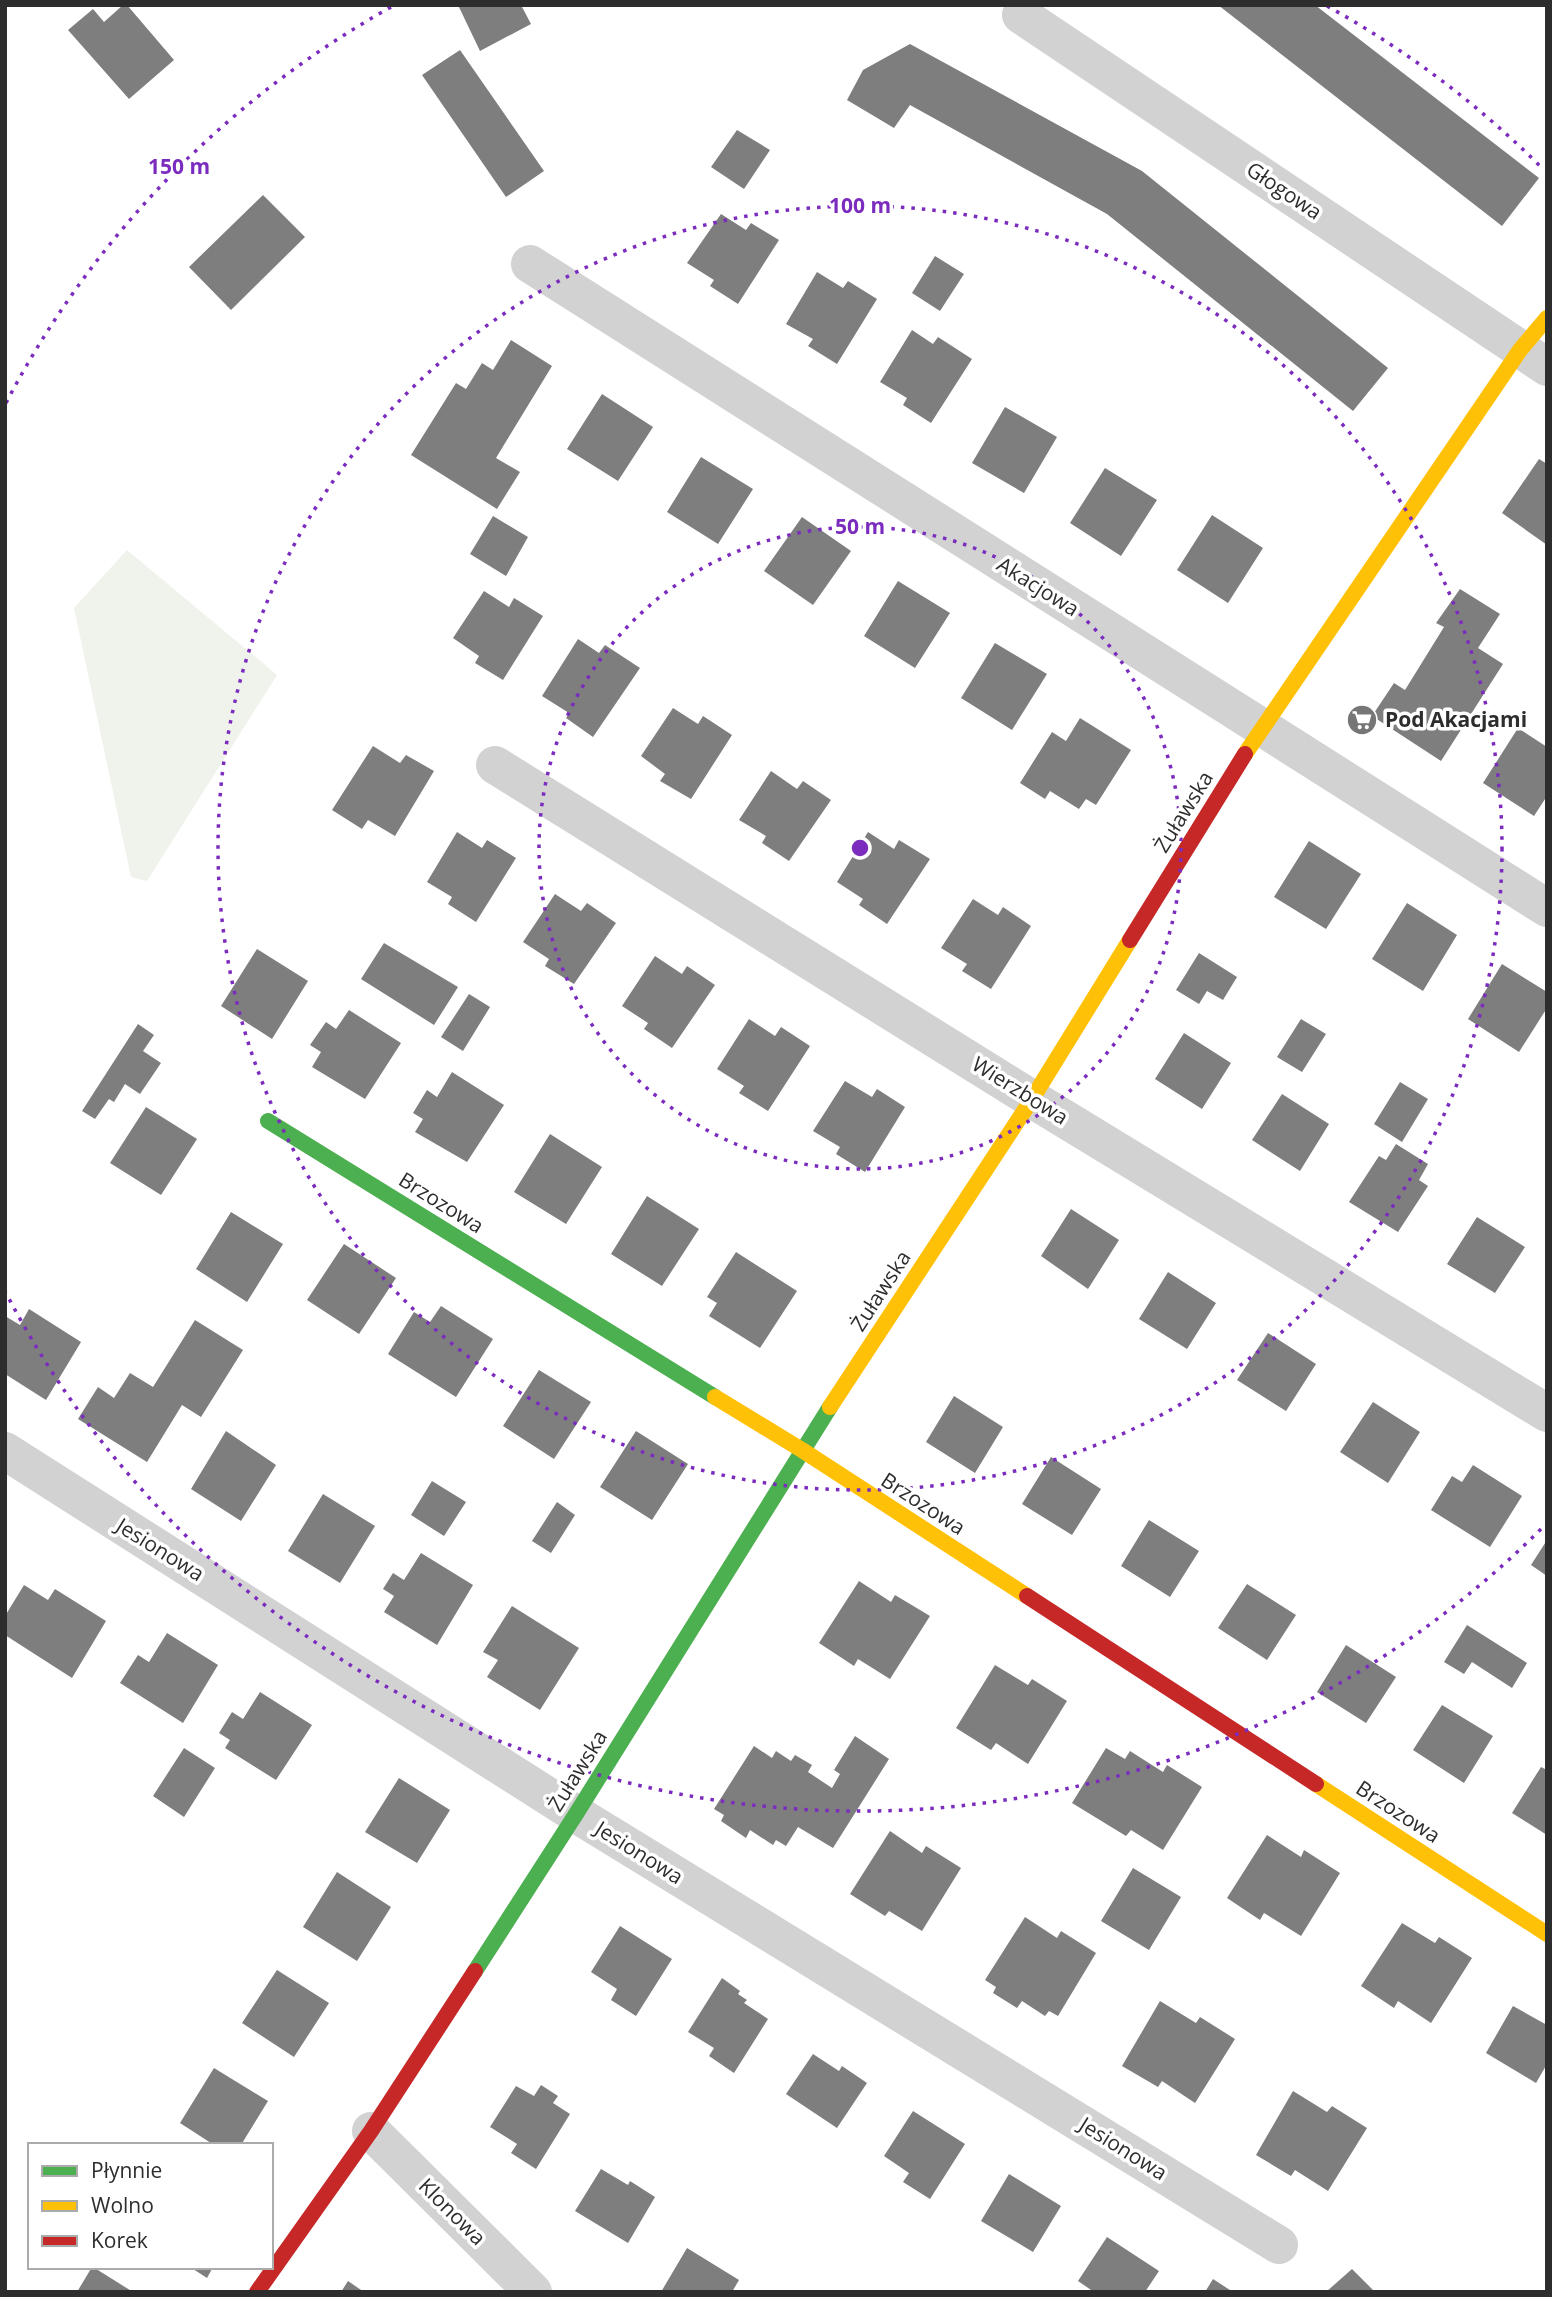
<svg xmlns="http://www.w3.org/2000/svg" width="1552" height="2297" font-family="'Open Sans',sans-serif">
<rect width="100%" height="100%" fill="#fff"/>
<!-- green -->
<path fill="#eff3eb" d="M127,550L277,675L147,881L131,877L74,608Z"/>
<!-- building -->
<path fill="#7e7e7e" d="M123,5H127L174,60L129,99L68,30L93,9L104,22Z
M458,5H521L531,24L480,51Z
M1218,5H1315L1539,178L1502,226Z
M910,44L1142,171L1388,368L1353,411L1107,214L910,105L894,128L847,100L863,70Z
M460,50L544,171L506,197L422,75Z
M737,130L770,150L744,189L711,167Z
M263,195L305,237L231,310L189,267Z
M721,214L746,230L751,223L779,240L738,304L710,286L714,280L687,263Z
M935,256L964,274L940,311L912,293Z
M817,272L843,288L848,281L877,299L837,364L808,346L813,339L786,324Z
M912,330L933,344L938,337L972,359L931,423L903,405L907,398L880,382Z
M511,340L552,366L496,458L520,472L497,509L411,455L456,383L466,389L482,363L493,370Z
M602,394L653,427L618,481L567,449Z
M1005,407L1057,437L1024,493L972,463Z
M701,457L753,489L718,544L667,512Z
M1539,459L1547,464V545L1502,513Z
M1105,468L1157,500L1121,556L1070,523Z
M1212,515L1263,548L1228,603L1177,570Z
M493,516L528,537L506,576L470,554Z
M802,517L851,551L813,605L764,571Z
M898,581L950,613L915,668L864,636Z
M1460,589L1500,614L1478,648L1503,664L1441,761L1372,716L1394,683L1405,690L1444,627L1436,623Z
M484,591L509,607L514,598L543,616L503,680L475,663L479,656L453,638Z
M578,639L599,653L605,645L640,668L593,737L566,718L569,713L542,696Z
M995,643L1047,674L1012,730L961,698Z
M673,708L698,724L703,716L732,735L691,799L660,781L665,774L641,756Z
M1080,718L1131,750L1096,805L1086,799L1079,809L1050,791L1045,799L1020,783L1052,732L1066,741Z
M1518,728L1547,747V796L1534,816L1483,783Z
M373,746L400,763L406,755L434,771L395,836L368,820L362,829L332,810Z
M771,771L797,789L803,781L831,800L789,861L762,843L766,836L739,820Z
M457,832L482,848L487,840L516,858L476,922L448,904L452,897L427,882Z
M868,832L894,849L899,840L930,859L887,924L859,905L863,899L837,882Z
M1309,841L1361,874L1326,929L1274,897Z
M555,894L581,911L587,903L616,923L574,984L545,966L549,959L523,942Z
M973,899L998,915L1003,907L1031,926L991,989L962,971L967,964L941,948Z
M1407,903L1457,935L1423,991L1372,959Z
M384,943L458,987L434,1025L361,979Z
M257,949L308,981L272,1039L221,1006Z
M1199,953L1237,977L1223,1000L1207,991L1199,1004L1176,990Z
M655,956L682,974L687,966L715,985L672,1048L644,1029L648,1023L622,1006Z
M1502,964L1547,992V1008L1519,1052L1468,1019Z
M469,994L490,1007L463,1051L441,1037Z
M349,1010L401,1043L365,1099L312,1067L321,1052L310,1045L326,1022L336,1029Z
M749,1019L775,1036L781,1027L810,1046L768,1111L739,1093L744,1086L717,1069Z
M1301,1019L1326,1034L1302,1072L1277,1057Z
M138,1024L154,1035L143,1051L161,1063L140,1094L125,1084L114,1102L109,1099L95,1119L82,1111Z
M1184,1033L1231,1063L1202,1109L1155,1079Z
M452,1072L504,1105L467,1162L415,1132L423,1119L413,1113L427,1090L437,1097Z
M845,1081L872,1097L877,1089L905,1107L865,1172L836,1154L840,1147L813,1131Z
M1400,1082L1428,1099L1402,1142L1374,1124Z
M1282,1094L1329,1124L1300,1171L1252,1140Z
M146,1107L197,1139L161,1195L110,1163Z
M550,1134L602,1167L566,1224L514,1192Z
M1396,1144L1428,1164L1419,1180L1428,1186L1398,1232L1349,1202L1379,1156L1386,1160Z
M647,1196L699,1229L662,1286L611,1254Z
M1071,1209L1119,1240L1088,1289L1041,1256Z
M231,1212L283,1244L247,1302L196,1269Z
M1477,1217L1525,1247L1495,1293L1447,1264Z
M344,1244L396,1278L359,1334L307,1300Z
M736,1252L797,1291L760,1348L709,1316L717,1303L707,1297Z
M1168,1272L1216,1303L1187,1349L1139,1319Z
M441,1306L493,1339L456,1397L388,1354L414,1312L430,1322Z
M29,1309L81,1342L46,1400L5,1374V1316L20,1325Z
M195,1320L243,1350L201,1417L182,1405L147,1462L78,1419L98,1387L114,1398L130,1373L153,1387Z
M1268,1333L1316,1364L1286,1411L1237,1380Z
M539,1370L591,1402L554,1459L503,1426Z
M954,1396L1003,1427L975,1473L926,1442Z
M1373,1402L1420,1432L1388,1483L1340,1452Z
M226,1431L276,1465L241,1521L191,1489Z
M636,1431L688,1464L652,1520L600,1487Z
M1051,1457L1101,1489L1072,1535L1022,1504Z
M1473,1465L1522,1496L1490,1547L1431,1510L1452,1476L1462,1482Z
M432,1481L466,1502L444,1536L411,1515Z
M323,1494L375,1526L340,1583L288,1551Z
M557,1502L575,1515L551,1553L532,1541Z
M1149,1520L1199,1551L1170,1597L1121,1566Z
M1547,1540V1576L1531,1565Z
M421,1553L473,1585L437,1645L384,1612L394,1596L383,1589L393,1573L404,1580Z
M859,1581L891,1602L895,1595L930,1616L890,1679L858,1659L854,1666L819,1643Z
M1247,1584L1296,1615L1267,1660L1218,1628Z
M24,1585L48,1600L55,1589L106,1621L72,1678L5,1635V1616Z
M512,1606L579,1648L540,1710L487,1677L498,1660L483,1652Z
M1467,1625L1527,1663L1512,1688L1472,1662L1464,1674L1444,1662Z
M167,1633L218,1665L183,1723L120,1683L138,1655L149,1662Z
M1346,1645L1396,1677L1366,1723L1317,1692Z
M995,1665L1028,1685L1032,1679L1067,1701L1028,1764L996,1743L991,1750L956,1728Z
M260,1692L312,1725L276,1780L225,1748L230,1740L219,1733L232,1712L243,1719Z
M1442,1705L1493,1736L1464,1783L1413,1750Z
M855,1736L889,1759L833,1848L798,1827L786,1846L776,1840L773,1845L750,1830L746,1838L721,1821L724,1815L714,1809L754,1746L772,1758L776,1751L791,1761L795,1755L812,1765L808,1772L832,1788L840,1774L834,1770Z
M184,1748L215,1768L184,1817L153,1796Z
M1106,1748L1125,1759L1130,1751L1163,1772L1167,1765L1202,1787L1163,1850L1131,1830L1126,1836L1072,1803Z
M1541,1767L1547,1770V1835L1512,1813Z
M399,1778L450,1810L417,1863L365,1832Z
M890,1831L922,1853L926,1846L961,1868L922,1931L889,1911L885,1916L850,1894Z
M1267,1835L1301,1857L1304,1850L1340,1873L1301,1936L1264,1913L1260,1920L1227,1898Z
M1133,1868L1181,1897L1149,1950L1101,1921Z
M337,1872L391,1907L357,1961L303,1927Z
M1025,1917L1057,1938L1061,1931L1096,1953L1058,2016L1049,2011L1045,2016L1022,2001L1017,2008L993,1993L996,1987L985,1980Z
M1402,1923L1435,1943L1439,1937L1472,1958L1431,2023L1398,2001L1394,2008L1361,1986Z
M620,1926L672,1959L636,2016L611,2000L617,1989L591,1972Z
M277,1970L329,2003L294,2057L242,2023Z
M722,1978L740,1991L738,1994L747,2000L744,2003L768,2019L734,2073L709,2056L714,2048L688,2032Z
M1160,2001L1196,2023L1200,2017L1235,2039L1195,2103L1162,2081L1158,2087L1122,2066Z
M1513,2006L1547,2025V2064L1536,2083L1486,2053Z
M813,2054L839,2071L842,2066L867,2083L837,2128L786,2094Z
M214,2068L268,2101L241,2145H214L180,2123Z
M541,2085L558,2096L553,2103L570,2114L536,2169L511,2153L517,2144L490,2127L516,2086L534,2096Z
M1293,2091L1327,2112L1332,2106L1367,2128L1328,2191L1295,2170L1291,2176L1256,2155Z
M913,2111L965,2144L930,2199L903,2182L909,2173L884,2156Z
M601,2169L628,2185L630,2181L655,2197L628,2243L575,2211Z
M1009,2174L1061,2206L1033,2252L981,2221Z
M1107,2237L1159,2271L1145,2292H1094L1078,2281Z
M687,2248L739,2280L732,2292H661Z
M92,2267H93L133,2292H77Z
M190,2267H213L207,2278Z
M1352,2269L1375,2292H1326Z
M1213,2279L1233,2292H1205Z
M348,2281L364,2292H341Z"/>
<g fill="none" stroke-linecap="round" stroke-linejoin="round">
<!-- street -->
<path stroke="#d2d2d2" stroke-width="38" d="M1021,15L1547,367
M530,264L1547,908
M495,765L1032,1099L1547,1413
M5,1451L576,1814L1279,2245
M371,2131L533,2292"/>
<!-- fast -->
<path stroke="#4caf50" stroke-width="16" d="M268,1121L715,1397
M475,1971L576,1814L830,1407"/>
<!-- slow -->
<path stroke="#ffc107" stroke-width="16" d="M1245,754L1520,350L1547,318
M715,1397L802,1450L1027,1596
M830,1407L1032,1099L1130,940
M1316,1784L1547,1934"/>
<!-- jam -->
<path stroke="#c62828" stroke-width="16" d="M1130,940L1245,754
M1027,1596L1316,1784
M257,2292L371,2131L475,1971"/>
</g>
<!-- distance rings -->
<g fill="none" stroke="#7b2cbf" stroke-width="3.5" stroke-dasharray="3.5 7">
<circle cx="860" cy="848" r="321"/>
<circle cx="860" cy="848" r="642"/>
<path d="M1541 1529A963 963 0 0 1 6 1293M6 403A963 963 0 0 1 393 6M1327 6A963 963 0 0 1 1541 167"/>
</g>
<!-- icons -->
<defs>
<g id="supermarket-disc" transform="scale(1.575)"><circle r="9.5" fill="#767676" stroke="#fff"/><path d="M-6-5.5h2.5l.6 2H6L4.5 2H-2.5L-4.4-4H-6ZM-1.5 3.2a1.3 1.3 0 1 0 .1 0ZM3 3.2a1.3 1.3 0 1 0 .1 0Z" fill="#fff"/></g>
</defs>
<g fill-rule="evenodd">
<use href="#supermarket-disc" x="1362" y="720"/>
</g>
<g text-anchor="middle" stroke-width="7" stroke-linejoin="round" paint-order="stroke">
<!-- street labels -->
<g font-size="21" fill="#2d2d2d" stroke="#fff">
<text transform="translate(1284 191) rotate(34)" y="7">Głogowa</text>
<text transform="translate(1038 587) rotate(32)" y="7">Akacjowa</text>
<text transform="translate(1184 812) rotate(-58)" y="7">Żuławska</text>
<text transform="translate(1020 1091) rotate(32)" y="7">Wierzbowa</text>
<text transform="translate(441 1203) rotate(32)" y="7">Brzozowa</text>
<text transform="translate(881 1291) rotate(-57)" y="7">Żuławska</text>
<text transform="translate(923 1504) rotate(33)" y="7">Brzozowa</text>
<text transform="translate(160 1550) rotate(32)" y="7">Jesionowa</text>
<text transform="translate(578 1771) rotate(-58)" y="7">Żuławska</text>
<text transform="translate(1398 1812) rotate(33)" y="7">Brzozowa</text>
<text transform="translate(639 1853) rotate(32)" y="7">Jesionowa</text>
<text transform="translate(1123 2149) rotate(32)" y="7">Jesionowa</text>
<text transform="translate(452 2212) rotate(45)" y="7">Klonowa</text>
</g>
<!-- poi labels -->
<g font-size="21" font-weight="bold" fill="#2d2d2d" stroke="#fff" text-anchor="start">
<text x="1385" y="727">Pod Akacjami</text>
</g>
</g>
<circle cx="860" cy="848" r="10" fill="#7b2cbf" stroke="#fff" stroke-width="3.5"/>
<g font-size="21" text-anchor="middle" font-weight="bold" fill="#7b2cbf" stroke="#fff" stroke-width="7" stroke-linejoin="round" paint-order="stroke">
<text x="179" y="174">150 m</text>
<text x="860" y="213">100 m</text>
<text x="860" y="534">50 m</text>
</g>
<!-- border -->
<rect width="1552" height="2297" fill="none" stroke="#2d2d2d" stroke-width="14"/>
<!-- legend -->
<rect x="28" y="2143" width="245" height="126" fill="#ffffff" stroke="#ababab" stroke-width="2"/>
<rect x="42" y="2166" width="35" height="10" fill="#4caf50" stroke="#ababab" stroke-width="2"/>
<text x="91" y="2178" font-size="21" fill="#2d2d2d">Płynnie</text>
<rect x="42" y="2201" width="35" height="10" fill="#ffc107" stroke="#ababab" stroke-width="2"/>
<text x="91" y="2213" font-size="21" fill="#2d2d2d">Wolno</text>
<rect x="42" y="2236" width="35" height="10" fill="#c62828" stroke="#ababab" stroke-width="2"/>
<text x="91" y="2248" font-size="21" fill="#2d2d2d">Korek</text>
</svg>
